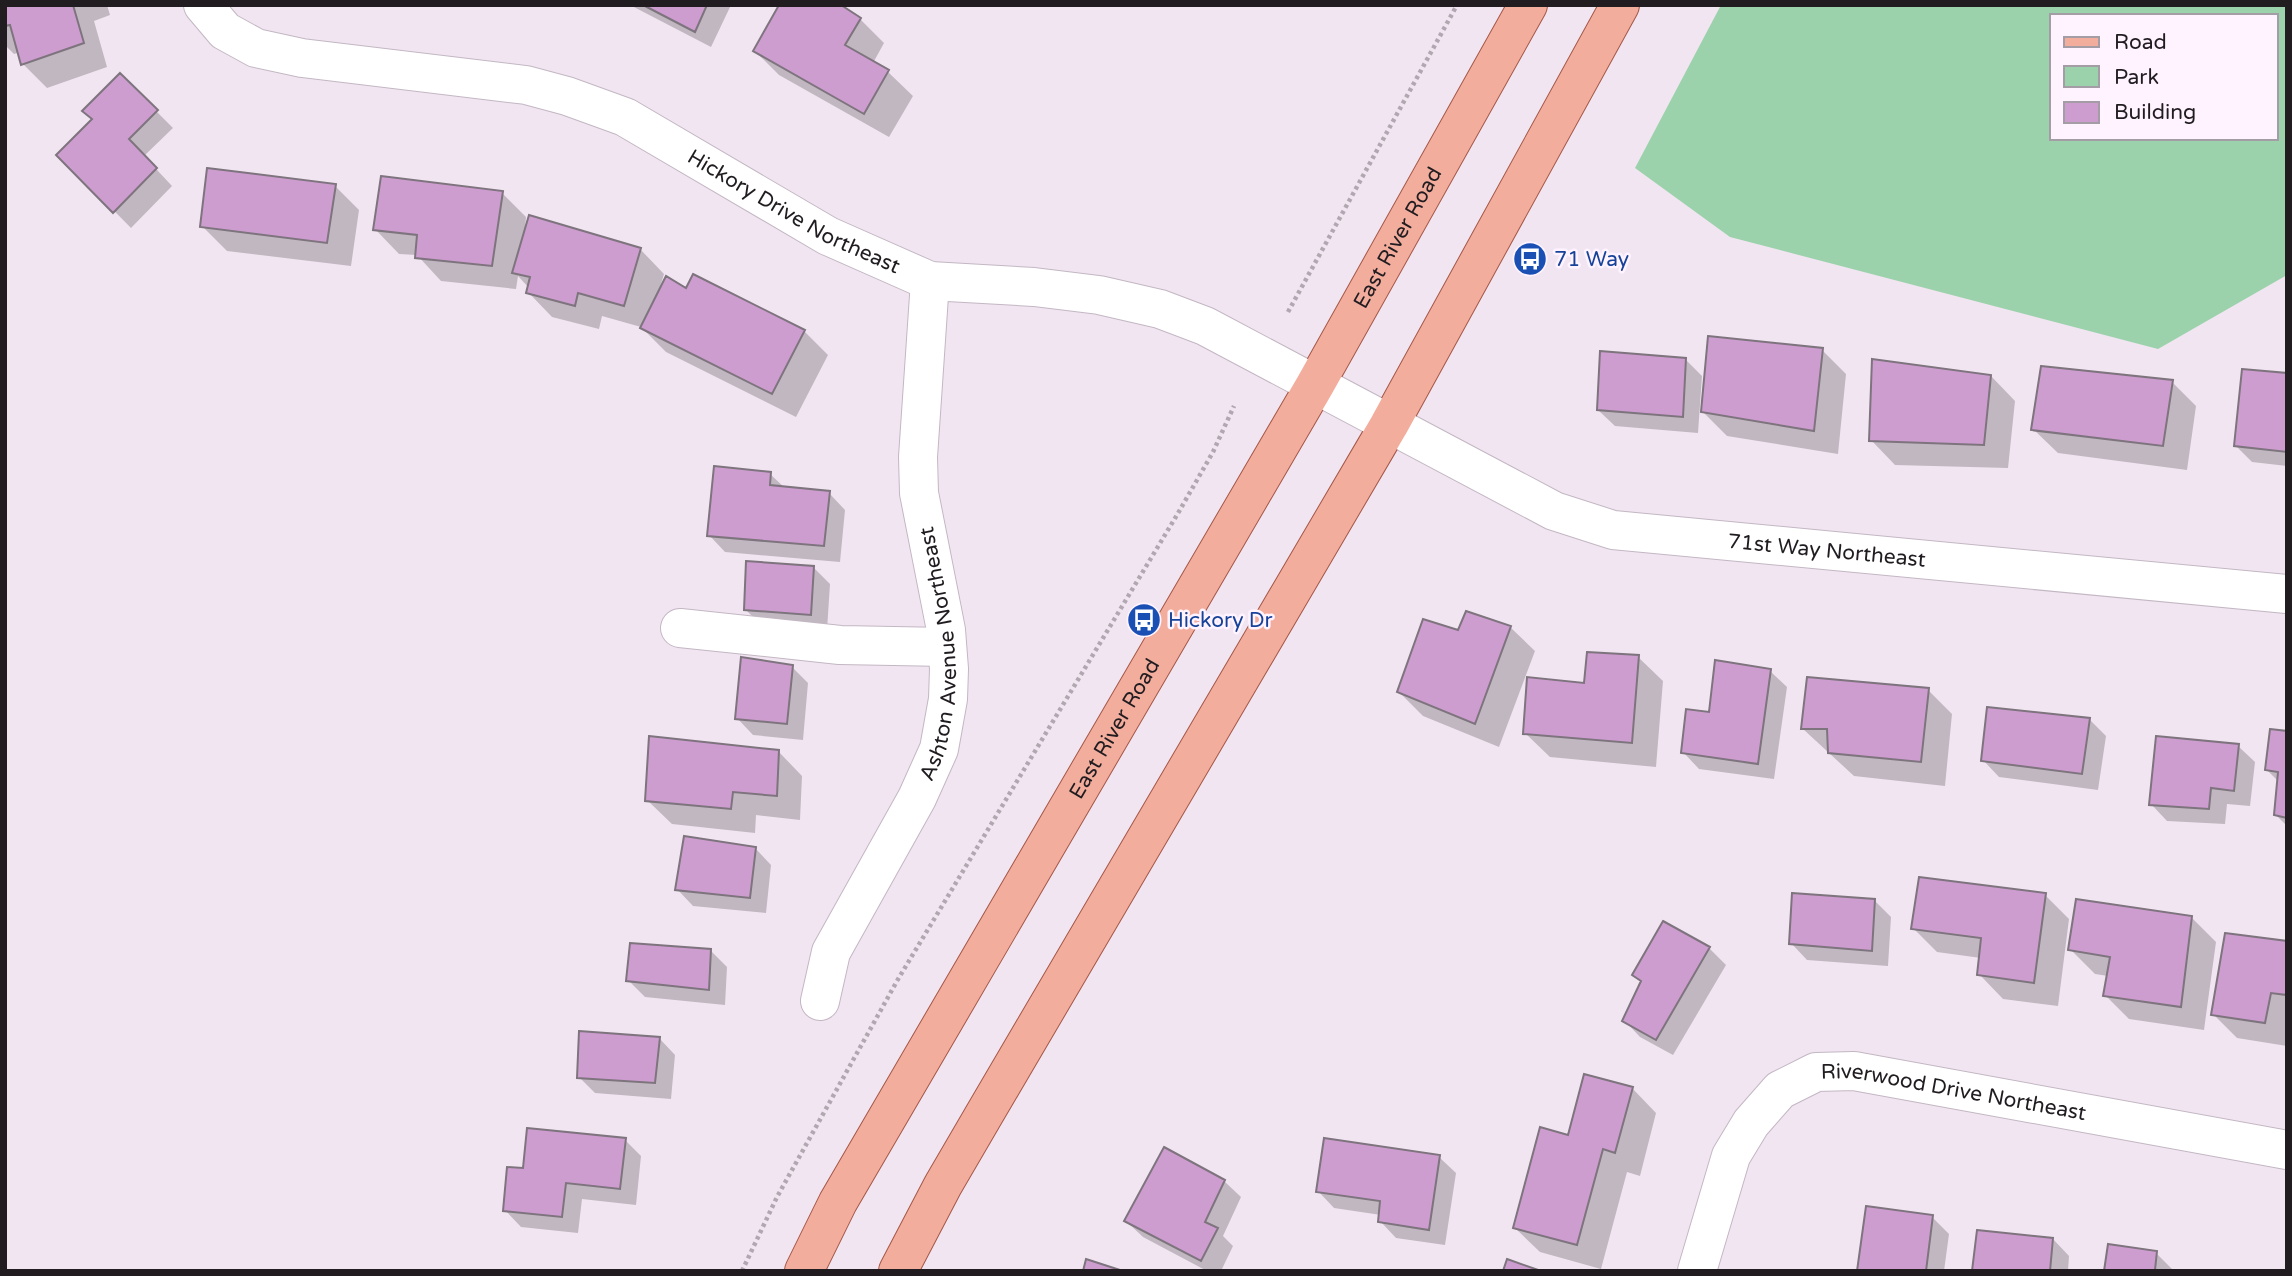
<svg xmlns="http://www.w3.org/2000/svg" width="2292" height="1276" font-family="'Varela Round',sans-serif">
<rect width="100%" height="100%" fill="#f1e5f1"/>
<!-- green -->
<path fill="#9bd2ab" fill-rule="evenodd" d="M1721,5H2287V275L2158,349L1730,237L1635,168ZM2052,16H2276V138H2052Z"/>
<!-- shadow -->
<path fill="#0003" d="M5,5H107L110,15L94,21L107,67L47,88L23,64L20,52L14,54L5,45Z
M630,5H731L711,47Z
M860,19L884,43L873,63L888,72L913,96L889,137L779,75L755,51Z
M120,75L173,128L144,156L172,186L131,228L59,155L94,120Z
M335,186L359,210L351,266L227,251L202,226Z
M502,193L526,217L525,228L640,249L664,274L659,290L687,291L804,331L828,355L796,417L666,352L641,327L602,316L599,329L552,317L528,292L529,288L518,276L516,289L441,281L417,255L399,254L375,229Z
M1822,350L1846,374L1838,454L1727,436L1703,412Z
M1685,359L1702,376L1698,433L1615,426L1598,410Z
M2287,375V466L2252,462L2236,446Z
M1991,376L2015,401L2008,468L1895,465L1871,440Z
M2172,382L2196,406L2187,470L2058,453L2033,429Z
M770,474L785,488L829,493L845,510L840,562L725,552L709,535Z
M813,567L830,584L827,630L762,626L746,610Z
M1510,627L1535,651L1499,747L1423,716L1399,692L1459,633Z
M1638,657L1663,681L1656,767L1550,757L1525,733L1586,685Z
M792,667L808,683L803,740L753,735L737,718Z
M1770,671L1787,687L1774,779L1699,769L1683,752L1711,714Z
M1928,690L1952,714L1945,786L1854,776L1803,729Z
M2090,720L2106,736L2098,790L1999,777L1983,760Z
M2287,733V826L2276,815L2279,782L2267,770Z
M2238,746L2255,762L2250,806L2227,804L2225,824L2167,821L2151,804Z
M778,751L802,776L800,820L756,815L755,833L672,824L647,800Z
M755,848L771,865L766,913L693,906L677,889Z
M2045,895L2069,919L2058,1006L2003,999L1979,974L1981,958L1937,952L1913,928Z
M1874,900L1891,917L1888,966L1807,960L1791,943Z
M2192,918L2216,942L2204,1030L2129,1019L2105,995L2108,976L2095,974L2070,949Z
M2287,943V1046L2237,1038L2213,1014Z
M1709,948L1726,965L1673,1055L1640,1037L1624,1020L1642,983L1634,975Z
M710,950L727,967L725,1005L645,997L628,980Z
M659,1038L675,1055L671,1099L595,1093L579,1077Z
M1632,1088L1656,1113L1640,1176L1627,1172L1601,1269L1540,1252L1515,1228L1569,1137Z
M625,1140L641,1156L636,1205L582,1199L578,1233L521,1227L505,1210L524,1170Z
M1439,1157L1456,1173L1445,1245L1396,1238L1380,1221L1381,1215L1334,1208L1318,1191Z
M1224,1181L1241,1197L1223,1236L1233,1246L1221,1271H1207L1143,1237L1126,1221Z
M1932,1217L1949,1234L1944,1271H1859Z
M2053,1239L2069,1256L2068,1271H1974Z
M2156,1253L2174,1271H2106Z"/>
<!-- building -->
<path fill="#ce9dd0" stroke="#7e747e" stroke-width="2" d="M5,5H73L84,43L21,65L10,25L5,26Z
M643,5H707L695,32Z
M779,5H841L861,18L845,45L889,70L864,114L753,51Z
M120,73L158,110L129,139L157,168L113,213L56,155L92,119L82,111Z
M207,168L336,184L327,243L200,227Z
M381,176L503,191L492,266L415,258L417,235L373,230Z
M529,215L641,248L624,306L578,293L575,306L526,293L530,277L512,273Z
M693,274L805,330L772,394L640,328L666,276L686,288Z
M1708,336L1823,348L1814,431L1701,412Z
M1600,351L1686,358L1683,417L1597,410Z
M1872,359L1991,375L1984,445L1869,441Z
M2041,366L2173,380L2163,446L2031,430Z
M2242,369L2287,373V452L2234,446Z
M714,466L771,472L770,485L830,491L824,546L707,536Z
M746,561L814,566L811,615L744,610Z
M1466,611L1511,626L1475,724L1397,692L1423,619L1458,630Z
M1587,652L1639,655L1632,743L1523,734L1527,677L1584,683Z
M741,657L793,665L787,724L735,719Z
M1715,660L1771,669L1758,764L1681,753L1686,709L1709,712Z
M1807,677L1929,688L1921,762L1828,753L1827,729H1801Z
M1987,707L2090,718L2082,774L1981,761Z
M2270,729L2287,731V818L2274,815L2278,772L2265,770Z
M649,736L779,750L777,796L733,792L731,809L645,801Z
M2156,736L2239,744L2234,791L2211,788L2209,809L2149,805Z
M684,836L756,847L750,898L675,890Z
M1919,877L2046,893L2034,983L1977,975L1981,938L1911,929Z
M1792,893L1875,899L1872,951L1789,944Z
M2076,899L2192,916L2181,1007L2103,996L2110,957L2068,950Z
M1663,921L1710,947L1656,1040L1622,1021L1641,981L1632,975Z
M2225,933L2287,941V995L2271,993L2265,1023L2211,1015Z
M630,943L711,949L709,990L626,981Z
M579,1031L660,1037L655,1083L577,1078Z
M1584,1074L1633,1087L1615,1153L1603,1149L1577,1245L1513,1228L1540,1127L1568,1135Z
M527,1128L626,1138L620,1189L566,1183L562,1217L503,1211L507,1167L523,1168Z
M1324,1138L1440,1155L1429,1230L1378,1222L1380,1201L1316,1192Z
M1164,1147L1225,1180L1205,1222L1218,1228L1201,1261L1124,1221Z
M1866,1206L1933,1215L1926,1271H1857Z
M1977,1230L2053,1238L2050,1271H1972Z
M2108,1244L2157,1251L2155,1270L2162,1271H2104Z
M1086,1259L1123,1271H1083Z
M1507,1259L1541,1271H1503Z"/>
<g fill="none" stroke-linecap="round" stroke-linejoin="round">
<!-- minor casing -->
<g stroke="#c3b7c3" stroke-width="40">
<g id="minor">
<path id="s1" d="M203,5L225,31L256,48L302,58L526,85L567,96L625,117L828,236L930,281L1034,287L1099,295L1160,309L1205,326L1554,511L1613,530L2287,594"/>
<path d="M680,628L840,645L947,647"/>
<path id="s2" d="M820,1001L831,952L917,798L939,749L948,699L949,669L946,630L919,493L918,457L930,281"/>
<path id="s3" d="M1697,1271L1731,1156L1751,1123L1780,1090L1816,1072L1854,1071L2287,1150"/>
</g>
</g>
<!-- major casing -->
<g stroke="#a45747" stroke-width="40">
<g id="major">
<path id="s4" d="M804,1271L838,1202L1315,385L1528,5"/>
<path d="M898,1271L943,1185L985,1113L1389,425L1620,5"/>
</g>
</g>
<!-- path -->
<path stroke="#b1a7b1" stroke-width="4.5" stroke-dasharray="3.5 3.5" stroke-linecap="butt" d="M1288,312L1457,5
M742,1271L777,1197L897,981L1177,515L1213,452L1234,406"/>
<!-- minor -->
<use href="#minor" stroke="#fff" stroke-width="38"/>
<!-- major -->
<use href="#major" stroke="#f3ad9d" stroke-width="38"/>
</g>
<!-- icons -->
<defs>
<g id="bus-disc" transform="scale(1.75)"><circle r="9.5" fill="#1a4fb4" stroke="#fef3ff"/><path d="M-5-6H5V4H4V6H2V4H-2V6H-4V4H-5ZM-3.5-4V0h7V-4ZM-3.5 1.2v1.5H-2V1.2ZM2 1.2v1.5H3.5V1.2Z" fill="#fff"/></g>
</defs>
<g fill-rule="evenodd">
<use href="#bus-disc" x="1530" y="259"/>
<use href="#bus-disc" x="1144" y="620"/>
</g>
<g text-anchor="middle" stroke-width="5" stroke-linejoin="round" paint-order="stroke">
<!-- street labels -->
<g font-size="21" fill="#201c20" stroke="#fef3ff">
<text dy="7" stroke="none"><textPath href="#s1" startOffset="640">Hickory Drive Northeast</textPath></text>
<text dy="7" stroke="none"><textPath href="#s4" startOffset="1192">East River Road</textPath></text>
<text dy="7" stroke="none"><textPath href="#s1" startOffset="1745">71st Way Northeast</textPath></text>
<text dy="7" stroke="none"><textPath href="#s2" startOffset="376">Ashton Avenue Northeast</textPath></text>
<text dy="7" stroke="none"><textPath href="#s4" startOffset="625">East River Road</textPath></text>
<text dy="7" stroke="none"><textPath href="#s3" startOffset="382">Riverwood Drive Northeast</textPath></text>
</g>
<!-- transit labels -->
<g font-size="21" fill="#164399" stroke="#fef3ff" text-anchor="start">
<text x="1554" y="266">71 Way</text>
<text x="1168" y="627">Hickory Dr</text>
</g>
</g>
<!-- border -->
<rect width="2292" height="1276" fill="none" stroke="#201c20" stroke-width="14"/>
<!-- legend -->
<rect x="2050" y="14" width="228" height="126" fill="#fef3ff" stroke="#a59da6" stroke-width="2"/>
<rect x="2064" y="37" width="35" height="10" fill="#f3ad9d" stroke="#a59da6" stroke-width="2"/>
<text x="2114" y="49" font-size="21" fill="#201c20">Road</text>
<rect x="2064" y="66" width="35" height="21" fill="#9bd2ab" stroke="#a59da6" stroke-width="2"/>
<text x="2114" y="84" font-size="21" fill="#201c20">Park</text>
<rect x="2064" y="102" width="35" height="21" fill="#ce9dd0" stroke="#a59da6" stroke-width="2"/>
<text x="2114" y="119" font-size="21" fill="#201c20">Building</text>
</svg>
